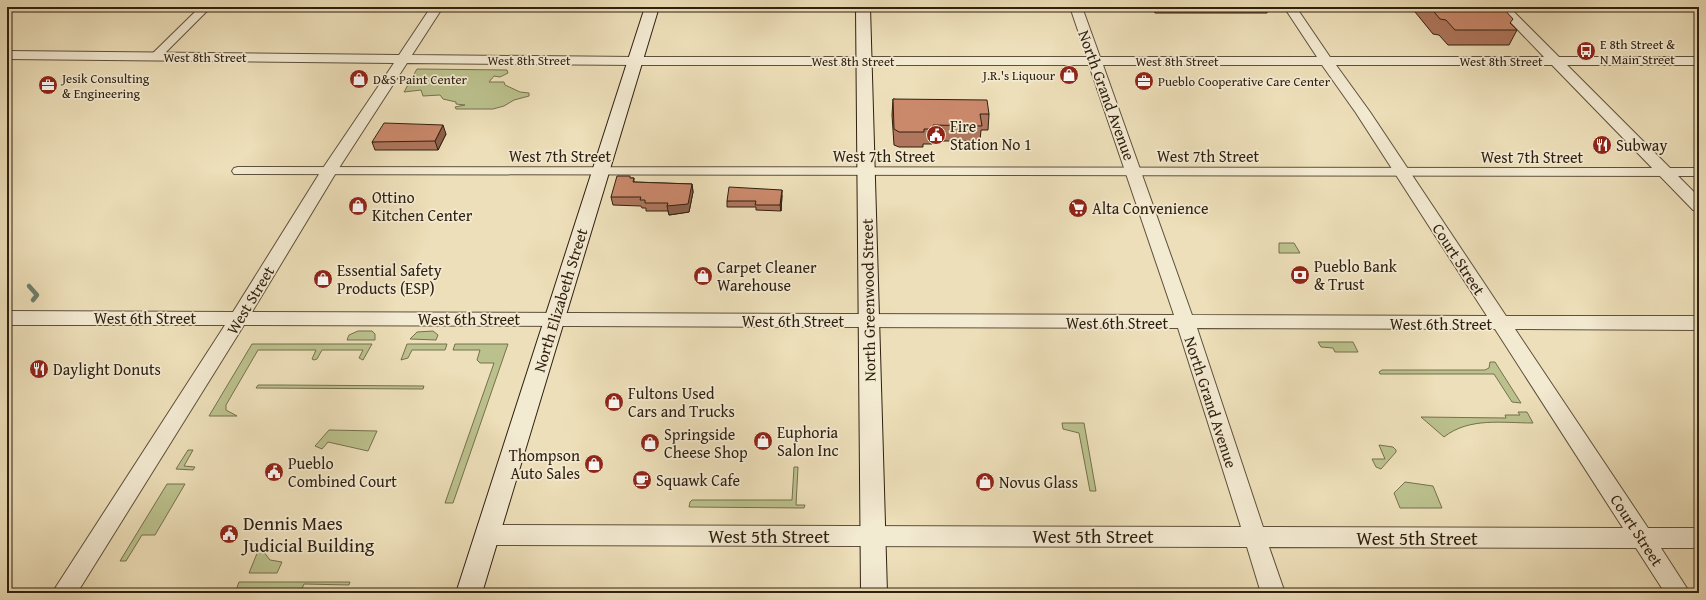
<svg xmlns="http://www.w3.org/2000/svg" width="1706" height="600" font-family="'Gentium Book Plus',serif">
<rect width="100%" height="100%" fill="#eddfb9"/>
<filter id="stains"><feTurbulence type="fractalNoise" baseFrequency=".005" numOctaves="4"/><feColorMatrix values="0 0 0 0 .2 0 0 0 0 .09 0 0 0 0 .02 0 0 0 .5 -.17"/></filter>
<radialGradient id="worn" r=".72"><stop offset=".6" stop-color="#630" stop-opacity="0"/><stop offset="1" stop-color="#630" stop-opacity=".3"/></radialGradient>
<!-- green -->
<path fill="#bbc18d" stroke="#75704e" d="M417,69L507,70L508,73L500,77L494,76L489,82H504L505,85L520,92L529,93V96L514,100L504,106L493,109H456L455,107L465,105L456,104V102L443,99L440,95L423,96L421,90L404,92Z
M1279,243H1294L1300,253H1279Z
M358,331H372L375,334V340H347L349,335Z
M433,331L438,335L436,340L410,339L417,332Z
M1318,342H1353L1358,352H1335L1333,348L1321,347Z
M252,344H372L363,360L359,358L363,350H322L317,359L314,360L312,359L316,350H258L226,405V410L237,416H209Z
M407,344H447L445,350H412L408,358L401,360Z
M455,344H508L453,503H445L494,363H480L477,360L480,350H453Z
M1490,362H1495L1521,403L1512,402L1494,374H1380L1379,372L1382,370H1485L1489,368Z
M258,385H279L424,386L423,389L256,388Z
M1518,412H1527L1533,423C1503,423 1469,417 1444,437L1421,417L1506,418L1505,415H1520Z
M1062,423H1084L1096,491H1090L1079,433L1063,429Z
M329,430L377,431L368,451L328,442L322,449L315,446Z
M1379,445L1393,447L1396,450V452L1381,469L1376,467L1372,459H1385Z
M188,450H193L184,466L195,467L193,470L176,469Z
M794,467H798L796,505H805L804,508L689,507L690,502L692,500H792Z
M1405,482L1433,486L1442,508H1400L1394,493Z
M167,484H185L155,535H142L126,561H120Z
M258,551H263L270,560L282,562L277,573H249Z
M239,582H350L349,585L304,584L300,593H235Z"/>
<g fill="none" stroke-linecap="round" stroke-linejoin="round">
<!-- stream -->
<path stroke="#6f7e6c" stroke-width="4.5" d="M29,286L37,295L33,300"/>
<!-- minor casing -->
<g stroke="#5e503a" stroke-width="2">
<path id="minor" d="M200,7H211L159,59H151L150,57L151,55Z
M238,167L1699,168V176L234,174L232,171L234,168Z"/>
</g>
<!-- tertiary casing -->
<g stroke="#5e503a" stroke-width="2">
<path id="tertiary" d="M431,7H443L412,55L634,57H1087L1070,7H1082L1100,57H1317L1284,7H1296L1330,57H1544L1496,7H1509L1559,57H1699V65H1567L1699,197V211L1693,210L1552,65H1336L1370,112L1506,316H1699V330L1515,329L1648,528H1699V548H1661L1690,593H1665L1636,548L1269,547L1285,593H1261L1247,547L487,545L479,542L476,535L479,528L487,525L1241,527L1178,328L244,325L77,593H52L225,325H7V311L233,312L321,171L394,63L7,59V51L399,55ZM407,63L634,65H1089L1174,315L252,312L337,171ZM1103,65H1322L1356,113L1487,316L1192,315ZM1197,328L1495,329L1623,528L1263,527Z"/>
</g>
<!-- secondary casing -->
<g stroke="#2f2010" stroke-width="2">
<path id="secondary" d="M645,7H659L482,593H456Z
M856,7H870L887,593H861Z"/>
</g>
<!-- minor -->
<use href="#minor" fill="#f3ead2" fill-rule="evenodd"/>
<!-- tertiary -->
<use href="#tertiary" fill="#f3ead2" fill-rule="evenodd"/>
<!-- secondary -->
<use href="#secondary" fill="#f3ead2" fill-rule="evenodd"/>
</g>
<!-- wall -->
<path fill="#af765d" stroke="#2f2010" d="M1152,7H1269L1267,13H1155Z
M1411,7H1502L1510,24L1517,30L1509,45H1448L1439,35L1433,34Z
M893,99L989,114L988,130H981L980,141H932V144H923V147H899L894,145L892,115Z
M446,134L438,150H375L372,142Z
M631,178H634V182L692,184L693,192L689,212L669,215L668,211H646V208H642L641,206L613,205L611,197Z
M782,195L781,211L756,210V207H727V201Z"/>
<!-- shaded-wall -->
<path fill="#8e604c" stroke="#2f2010" d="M443,125L446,134L438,150L435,141Z
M692,184L693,192L689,212L669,215L667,206Z
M782,190V195L781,211L780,205Z"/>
<!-- building -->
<path fill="#cb896c" stroke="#2f2010" d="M1430,7H1502L1513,19L1510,23L1517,30H1455L1446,20L1440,19Z
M893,99L987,100L989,114H980L982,126L933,125V129H924V132H899L894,129Z
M384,123L443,125L435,141L372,142Z
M617,176H630V178H634L633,182L692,184L688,204L667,206L668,203H645V200H640L641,197H611Z
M729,187L782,190L780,205H755L756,201H727Z"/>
<!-- icons -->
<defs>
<g id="bus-disc" transform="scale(1)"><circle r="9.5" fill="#8f2418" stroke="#f3ead2"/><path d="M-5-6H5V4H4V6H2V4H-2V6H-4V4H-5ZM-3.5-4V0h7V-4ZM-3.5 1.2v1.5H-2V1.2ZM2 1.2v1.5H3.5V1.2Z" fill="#fff"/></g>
<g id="shop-disc" transform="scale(1)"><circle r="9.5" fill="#8f2418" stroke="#f3ead2"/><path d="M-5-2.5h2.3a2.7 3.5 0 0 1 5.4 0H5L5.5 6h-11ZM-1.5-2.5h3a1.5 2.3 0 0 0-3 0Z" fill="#fff"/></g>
<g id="office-disc" transform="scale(1)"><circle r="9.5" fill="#8f2418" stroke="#f3ead2"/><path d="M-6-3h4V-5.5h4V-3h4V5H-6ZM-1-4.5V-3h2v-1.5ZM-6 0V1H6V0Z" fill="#fff"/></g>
<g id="civic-disc" transform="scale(1)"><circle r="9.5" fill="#8f2418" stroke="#f3ead2"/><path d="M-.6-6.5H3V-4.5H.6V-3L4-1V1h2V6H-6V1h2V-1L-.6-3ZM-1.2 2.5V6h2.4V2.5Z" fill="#fff"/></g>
<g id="restaurant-disc" transform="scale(1)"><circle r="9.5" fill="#8f2418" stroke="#f3ead2"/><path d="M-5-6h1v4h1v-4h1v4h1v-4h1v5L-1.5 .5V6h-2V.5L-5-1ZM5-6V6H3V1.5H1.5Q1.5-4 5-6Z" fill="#fff"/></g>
<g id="supermarket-disc" transform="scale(1)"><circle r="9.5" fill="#8f2418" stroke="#f3ead2"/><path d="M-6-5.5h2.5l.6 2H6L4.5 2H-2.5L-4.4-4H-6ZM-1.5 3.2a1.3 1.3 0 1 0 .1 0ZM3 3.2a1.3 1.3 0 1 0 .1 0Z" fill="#fff"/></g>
<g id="bank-disc" transform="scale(1)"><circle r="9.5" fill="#8f2418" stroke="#f3ead2"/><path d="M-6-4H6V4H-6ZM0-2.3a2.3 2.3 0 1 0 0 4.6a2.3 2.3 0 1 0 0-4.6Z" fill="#fff"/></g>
<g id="cafe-disc" transform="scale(1)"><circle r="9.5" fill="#8f2418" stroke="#f3ead2"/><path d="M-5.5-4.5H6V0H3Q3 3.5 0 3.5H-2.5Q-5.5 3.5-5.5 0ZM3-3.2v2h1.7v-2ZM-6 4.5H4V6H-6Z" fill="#fff"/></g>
</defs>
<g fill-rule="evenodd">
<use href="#bus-disc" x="1586" y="51"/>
<use href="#shop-disc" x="1069" y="75"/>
<use href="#shop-disc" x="359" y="79"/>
<use href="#office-disc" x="1144" y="81"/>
<use href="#office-disc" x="48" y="85"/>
<use href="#civic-disc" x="936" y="135"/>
<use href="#restaurant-disc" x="1602" y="145"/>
<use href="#shop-disc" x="358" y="206"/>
<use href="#supermarket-disc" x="1078" y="208"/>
<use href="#bank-disc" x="1300" y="275"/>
<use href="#shop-disc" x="703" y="276"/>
<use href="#shop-disc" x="323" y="279"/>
<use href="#restaurant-disc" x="39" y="369"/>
<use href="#shop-disc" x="614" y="402"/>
<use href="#shop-disc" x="763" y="441"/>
<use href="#shop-disc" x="650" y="443"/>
<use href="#shop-disc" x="594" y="464"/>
<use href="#civic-disc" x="274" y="472"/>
<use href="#cafe-disc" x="642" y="480"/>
<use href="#shop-disc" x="985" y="482"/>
<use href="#civic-disc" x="229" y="534"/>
</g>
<g text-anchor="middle" stroke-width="3.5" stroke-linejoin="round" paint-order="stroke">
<!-- far-poi labels -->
<g font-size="13" fill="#2f2010" stroke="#f3ead2" text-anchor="start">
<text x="1600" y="49">E 8th Street &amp;<tspan x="1600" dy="15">N Main Street</tspan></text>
<text x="1055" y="80" text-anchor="end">J.R.'s Liquour</text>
<text x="62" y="83">Jesik Consulting<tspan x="62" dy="15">&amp; Engineering</tspan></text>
<text x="373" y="84">D&amp;S Paint Center</text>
<text x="1158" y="86">Pueblo Cooperative Care Center</text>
</g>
<!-- far-street labels -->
<g font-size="13" fill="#2f2010" stroke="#f3ead2">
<text x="205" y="62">West 8th Street</text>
<text x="529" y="65">West 8th Street</text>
<text x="853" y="66">West 8th Street</text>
<text x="1177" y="66">West 8th Street</text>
<text x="1501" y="66">West 8th Street</text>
</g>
<!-- street labels -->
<g font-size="16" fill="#2f2010" stroke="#f3ead2">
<text transform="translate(1107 95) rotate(70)" y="6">North Grand Avenue</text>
<text x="560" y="162">West 7th Street</text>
<text x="884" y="162">West 7th Street</text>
<text x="1208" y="162">West 7th Street</text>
<text x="1532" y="163">West 7th Street</text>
<text transform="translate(1459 259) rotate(57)" y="6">Court Street</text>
<text transform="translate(250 300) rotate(-59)" y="6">West Street</text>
<text transform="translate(560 300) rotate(-73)" y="6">North Elizabeth Street</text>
<text transform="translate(868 300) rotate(-91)" y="6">North Greenwood Street</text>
<text x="145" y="324">West 6th Street</text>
<text x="469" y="325">West 6th Street</text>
<text x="793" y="327">West 6th Street</text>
<text x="1117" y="329">West 6th Street</text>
<text x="1441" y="330">West 6th Street</text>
<text transform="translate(1211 402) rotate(72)" y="6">North Grand Avenue</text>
<text transform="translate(1637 530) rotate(57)" y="6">Court Street</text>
</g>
<!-- poi labels -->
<g font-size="16" fill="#2f2010" stroke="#f3ead2" text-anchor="start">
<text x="950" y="132">Fire<tspan x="950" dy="18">Station No 1</tspan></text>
<text x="1616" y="151">Subway</text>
<text x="372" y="203">Ottino<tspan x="372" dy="18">Kitchen Center</tspan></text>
<text x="1092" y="214">Alta Convenience</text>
<text x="1314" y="272">Pueblo Bank<tspan x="1314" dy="18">&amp; Trust</tspan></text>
<text x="717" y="273">Carpet Cleaner<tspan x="717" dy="18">Warehouse</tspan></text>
<text x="337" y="276">Essential Safety<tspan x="337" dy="18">Products (ESP)</tspan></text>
<text x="53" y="375">Daylight Donuts</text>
<text x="628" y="399">Fultons Used<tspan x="628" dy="18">Cars and Trucks</tspan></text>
<text x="777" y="438">Euphoria<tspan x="777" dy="18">Salon Inc</tspan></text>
<text x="664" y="440">Springside<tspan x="664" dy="18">Cheese Shop</tspan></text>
<text x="580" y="461" text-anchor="end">Thompson<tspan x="580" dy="18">Auto Sales</tspan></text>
<text x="288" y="469">Pueblo<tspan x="288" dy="18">Combined Court</tspan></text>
<text x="656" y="486">Squawk Cafe</text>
<text x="999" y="488">Novus Glass</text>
</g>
<!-- near-poi labels -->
<g font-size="19" fill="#2f2010" stroke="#f3ead2" text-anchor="start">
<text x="243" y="530">Dennis Maes<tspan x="243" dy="22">Judicial Building</tspan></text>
</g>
<!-- near-street labels -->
<g font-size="19" fill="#2f2010" stroke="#f3ead2">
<text x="769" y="543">West 5th Street</text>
<text x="1093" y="543">West 5th Street</text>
<text x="1417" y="545">West 5th Street</text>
</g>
</g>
<!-- margin -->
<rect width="1706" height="600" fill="none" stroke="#eddfb9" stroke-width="24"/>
<rect x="8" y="8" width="1690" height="584" fill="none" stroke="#2f2010" stroke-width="2"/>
<rect x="12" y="12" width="1682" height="576" fill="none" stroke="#2f2010"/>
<rect width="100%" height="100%" filter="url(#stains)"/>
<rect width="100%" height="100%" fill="url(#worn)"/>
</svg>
